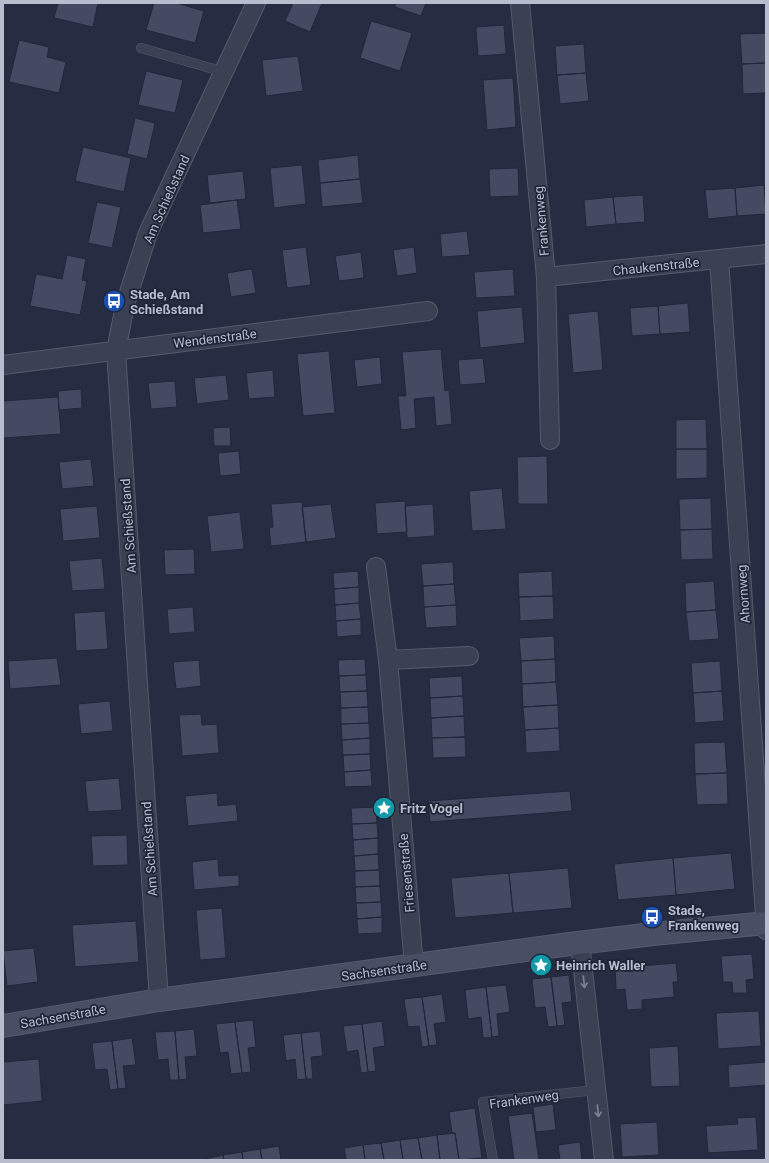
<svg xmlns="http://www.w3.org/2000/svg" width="769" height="1163" font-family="Roboto,sans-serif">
<rect width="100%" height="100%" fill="#262d42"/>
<!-- building -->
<path fill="#434a62" stroke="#222639" d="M58,3H98L93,27L54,18Z
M154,3H176L204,11L195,43L146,30Z
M293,3H322L310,32L285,21Z
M396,3H426L421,16L395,7Z
M371,21L412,33L400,71L360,58Z
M504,25L506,54L478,56L476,27Z
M766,33V63L742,64L740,34Z
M19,40L49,47L47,57L66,62L59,93L9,82Z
M584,44L586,73L557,75L555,46Z
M298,56L303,91L266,96L262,60Z
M766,63V93L743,94L742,64Z
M146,71L183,80L175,113L138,105Z
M586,73L589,101L560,104L557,75Z
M513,78L516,127L487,130L483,80Z
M135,118L155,123L147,159L127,154Z
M83,147L131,158L124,192L75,181Z
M358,155L360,179L320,183L318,160Z
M302,165L306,204L274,208L270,168Z
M518,168L519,196L490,197L489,169Z
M243,171L246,199L210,203L207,175Z
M360,179L363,203L322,207L320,183Z
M764,185L766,214L737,216L735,188Z
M735,188L737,216L708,219L705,190Z
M643,195L645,222L616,224L613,197Z
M613,197L616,224L586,227L584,200Z
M237,200L241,229L203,233L200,205Z
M97,202L121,207L112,248L88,243Z
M467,231L470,255L442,257L440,234Z
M306,247L311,285L287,288L282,250Z
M414,247L417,273L397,276L393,250Z
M361,252L364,278L339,281L335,256Z
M67,255L86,259L82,280L87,281L80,315L30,306L36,274L62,279Z
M252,269L256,293L231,297L227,273Z
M513,269L515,296L476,298L474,272Z
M688,303L690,332L660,334L658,306Z
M658,306L660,334L632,336L630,308Z
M522,307L525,343L480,348L477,311Z
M598,311L603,370L573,373L568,314Z
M441,349L445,391L449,390L452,424L436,426L434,397L414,399L416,428L401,430L398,396H406L402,352Z
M329,351L335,413L303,416L297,354Z
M380,357L382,384L357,387L354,360Z
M483,358L486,383L460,385L458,360Z
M273,370L275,397L249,399L246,373Z
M226,375L229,400L197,404L194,378Z
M175,381L177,407L151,409L148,383Z
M81,389L82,408L59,410L58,391Z
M58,397L61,434L3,438V401Z
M706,419L707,449H676V420Z
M230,427L231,446H214L213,428Z
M676,449H707V478L676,479Z
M239,451L241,474L220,476L218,453Z
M547,456L548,504H518L517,457Z
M91,459L94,486L62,489L59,462Z
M502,488L506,529L472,531L469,491Z
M711,498L712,529L680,530L679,499Z
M405,501L407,532L377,534L375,503Z
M302,502L306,542L271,546L269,528L273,527L271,504Z
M331,504L336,538L306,542L302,507Z
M433,504L435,536L407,538L405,506Z
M97,506L100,538L63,541L60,509Z
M240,512L244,549L211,552L207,516Z
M712,529L713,559L681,560L680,530Z
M194,549L195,574L165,575L164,550Z
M102,558L105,589L72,591L69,561Z
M453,562L454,584L423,586L421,564Z
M358,571L359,587L334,589L333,573Z
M552,571L553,596L519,597L518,573Z
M714,581L716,610L686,612L685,583Z
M454,584L456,605L424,607L423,586Z
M359,587V603L335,605L334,589Z
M553,596L554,619L520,621L519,597Z
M359,603L361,619L336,621L335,605Z
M456,605L457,626L426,628L424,607Z
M193,607L195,632L169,634L167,609Z
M716,610L719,639L689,641L686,612Z
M105,611L108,649L76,651L74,613Z
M361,619V635L337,637L336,621Z
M554,636L555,659L521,661L519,638Z
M57,658L61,685L10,689L8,661Z
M365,659L366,675L339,676L338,660Z
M555,659L556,682L522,684L521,661Z
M199,660L201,686L176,689L173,662Z
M720,661L722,691L693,693L691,663Z
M366,675L367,691L340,692L339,676Z
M462,676L463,696L430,698L429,678Z
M556,682L558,705L523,707L522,684Z
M367,691L368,707L341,708L340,692Z
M722,691L724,721L695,723L693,693Z
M463,696L464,716L431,718L430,698Z
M110,701L113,731L81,734L78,704Z
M558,705L559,728L525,730L523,707Z
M368,707L369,723L341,724V708Z
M201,714L202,725L217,724L219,753L182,756L179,715Z
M464,716L465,737L432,738L431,718Z
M369,723L370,738L342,740L341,724Z
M559,728L560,751L526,753L525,730Z
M465,737L466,757L433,758L432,738Z
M370,738V754L343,755L342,740Z
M725,742L727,773L695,774L694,743Z
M370,754L371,770L344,772L343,755Z
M371,770L372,786L345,787L344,772Z
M727,773L728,804L697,805L695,774Z
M119,778L122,810L88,812L85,781Z
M570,791L572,811L430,822L428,801Z
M217,793L218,806L236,804L238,821L188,826L185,796Z
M376,807L377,823L352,824L351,808Z
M377,823L378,838L353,840L352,824Z
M127,835L128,865L93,866L91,836Z
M378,838V854L354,856L353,840Z
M731,853L735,889L676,895L673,858Z
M378,854L379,870L355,871L354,856Z
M673,858L676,895L618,900L614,864Z
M218,859L219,876L239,875V886L194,890L192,862Z
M568,868L572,908L513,913L509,873Z
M379,870L380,886L355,887V871Z
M509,873L513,913L455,918L451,878Z
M380,886L381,902L356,903L355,887Z
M381,902L382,917L357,919L356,903Z
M222,908L226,958L200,960L196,910Z
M382,917V933L358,934L357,919Z
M136,921L139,962L75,967L72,925Z
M34,948L38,982L7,986L3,951Z
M752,954L754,979L746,980L747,993H733L732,982H723L721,956Z
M676,963L678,982H673L674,997L642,1000V1009L627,1010L625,989L616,990L615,968Z
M569,975L572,1002L562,1003L565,1025L557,1026L551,977Z
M551,977L557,1026L548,1027L545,1007L535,1008L532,979Z
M506,985L510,1012L497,1014L499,1036L492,1037L486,987Z
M486,987L492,1037L483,1038L481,1017L468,1019L465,990Z
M442,994L446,1022L434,1024L437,1045L429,1046L422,997Z
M422,997L429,1046L422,1047L419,1026L408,1027L404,999Z
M759,1011L761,1046L718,1049L716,1013Z
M253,1020L256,1047L248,1048L251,1072L242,1073L235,1022Z
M382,1021L385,1046L373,1048L376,1071L368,1072L362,1024Z
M235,1022L242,1073L231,1074L228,1052L220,1053L216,1024Z
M362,1024L368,1072L361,1073L358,1050L347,1052L343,1026Z
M194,1029L197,1056L185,1057L187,1079L179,1080L175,1031Z
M175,1031L179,1080H170L168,1059L158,1060L155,1032Z
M320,1031L323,1056L311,1057L313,1079H306L301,1033Z
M301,1033L306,1079L297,1080L295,1059L286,1061L283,1035Z
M132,1038L136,1065L123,1066L126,1088L118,1089L112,1041Z
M112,1041L118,1089L110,1090L107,1069L95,1070L92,1043Z
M678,1046L680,1086L651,1087L649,1048Z
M39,1059L42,1101L3,1105V1062Z
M766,1062V1085L729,1088L728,1065Z
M553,1104L556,1130L536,1132L533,1107Z
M475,1108L482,1158L459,1160L455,1133H452L449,1112Z
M532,1113L539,1160H514L508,1116Z
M756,1117L758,1150L708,1153L706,1126L738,1124L737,1118Z
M657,1122L659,1155L622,1157L620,1124Z
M455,1133L459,1160H440L437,1135Z
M437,1135L440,1160H422L418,1138Z
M418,1138L422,1160H403L400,1140Z
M400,1140L403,1160H384L381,1143Z
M580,1142L582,1160H560L558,1145Z
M381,1143L384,1160H365L363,1145Z
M363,1145L365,1160H346L344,1148Z
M279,1146L281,1160H262L260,1149Z
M260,1149L262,1160H243L242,1152Z
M242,1152L243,1160H224L223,1155Z
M223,1155L224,1160H205V1159Z"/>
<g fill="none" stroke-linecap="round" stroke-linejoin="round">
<!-- lane casing -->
<g stroke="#565a6c" stroke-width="10">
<path id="lane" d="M141,48L224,72
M493,1160L483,1102L596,1090"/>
</g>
<!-- street casing -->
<g stroke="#565a6c" stroke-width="20">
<path id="street" d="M520,3L546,277L550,440
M719,259L766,930
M546,277L766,254
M3,365L428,311
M376,567L388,660L414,966
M388,660L469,656
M580,943L604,1160
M159,1000L116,351L125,305L148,233L256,3"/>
</g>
<!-- secondary casing -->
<g stroke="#565a6c" stroke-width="24">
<path id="secondary" d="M3,1026L159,1000L570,944L653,934L766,923"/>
</g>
<!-- lane -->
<use href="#lane" stroke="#3b4052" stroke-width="9"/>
<!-- street -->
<use href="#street" stroke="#3b4052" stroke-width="18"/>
<!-- secondary -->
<use href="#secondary" stroke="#494e65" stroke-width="22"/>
</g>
<!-- one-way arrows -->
<defs><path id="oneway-shaft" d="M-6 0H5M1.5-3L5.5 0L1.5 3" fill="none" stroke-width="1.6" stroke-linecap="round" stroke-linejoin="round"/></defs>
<g stroke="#808495">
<use href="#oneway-shaft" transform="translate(584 982) rotate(84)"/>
<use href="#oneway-shaft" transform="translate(598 1111) rotate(83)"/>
</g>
<!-- icons -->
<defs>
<g id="bus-disc" transform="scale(1.15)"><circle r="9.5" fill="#1a4fb4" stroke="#1f2437"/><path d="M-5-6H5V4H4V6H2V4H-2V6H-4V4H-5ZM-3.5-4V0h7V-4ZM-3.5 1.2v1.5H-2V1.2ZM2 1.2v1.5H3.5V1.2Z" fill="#fff"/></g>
<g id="sight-disc" transform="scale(1.15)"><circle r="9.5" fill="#0f9aa8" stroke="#1f2437"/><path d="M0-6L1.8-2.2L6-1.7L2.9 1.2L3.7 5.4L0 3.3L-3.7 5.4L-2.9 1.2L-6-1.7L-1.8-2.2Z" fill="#fff"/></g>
</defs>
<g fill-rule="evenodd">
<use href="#bus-disc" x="114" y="301"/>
<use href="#sight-disc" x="384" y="808"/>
<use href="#bus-disc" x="652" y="917"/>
<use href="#sight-disc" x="541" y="965"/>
</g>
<g text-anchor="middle" stroke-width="3.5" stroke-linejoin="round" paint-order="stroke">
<!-- street labels -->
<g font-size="13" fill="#b8bccc" stroke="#1f2437">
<text transform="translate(166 199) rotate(-66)" y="5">Am Schießstand</text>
<text transform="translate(541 221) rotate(-95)" y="5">Frankenweg</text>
<text transform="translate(656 266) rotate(-6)" y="5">Chaukenstraße</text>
<text transform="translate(215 338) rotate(-7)" y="5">Wendenstraße</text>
<text transform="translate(128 526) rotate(-94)" y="5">Am Schießstand</text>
<text transform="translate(743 594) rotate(-94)" y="5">Ahornweg</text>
<text transform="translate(149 849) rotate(-94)" y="5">Am Schießstand</text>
<text transform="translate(406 873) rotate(-95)" y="5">Friesenstraße</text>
<text transform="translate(384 970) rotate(-8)" y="5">Sachsenstraße</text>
<text transform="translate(63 1016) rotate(-10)" y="5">Sachsenstraße</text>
<text transform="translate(524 1099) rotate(-8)" y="5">Frankenweg</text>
</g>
<!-- poi labels -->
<g font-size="13" font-weight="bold" fill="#b8bccc" stroke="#1f2437" text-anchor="start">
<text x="130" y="299">Stade, Am<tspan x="130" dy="15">Schießstand</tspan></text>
<text x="400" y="813">Fritz Vogel</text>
<text x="668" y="915">Stade,<tspan x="668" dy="15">Frankenweg</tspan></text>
<text x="556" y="970">Heinrich Waller</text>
</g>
</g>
<!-- border -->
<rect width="769" height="1163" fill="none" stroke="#b8bccc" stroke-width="8"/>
</svg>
